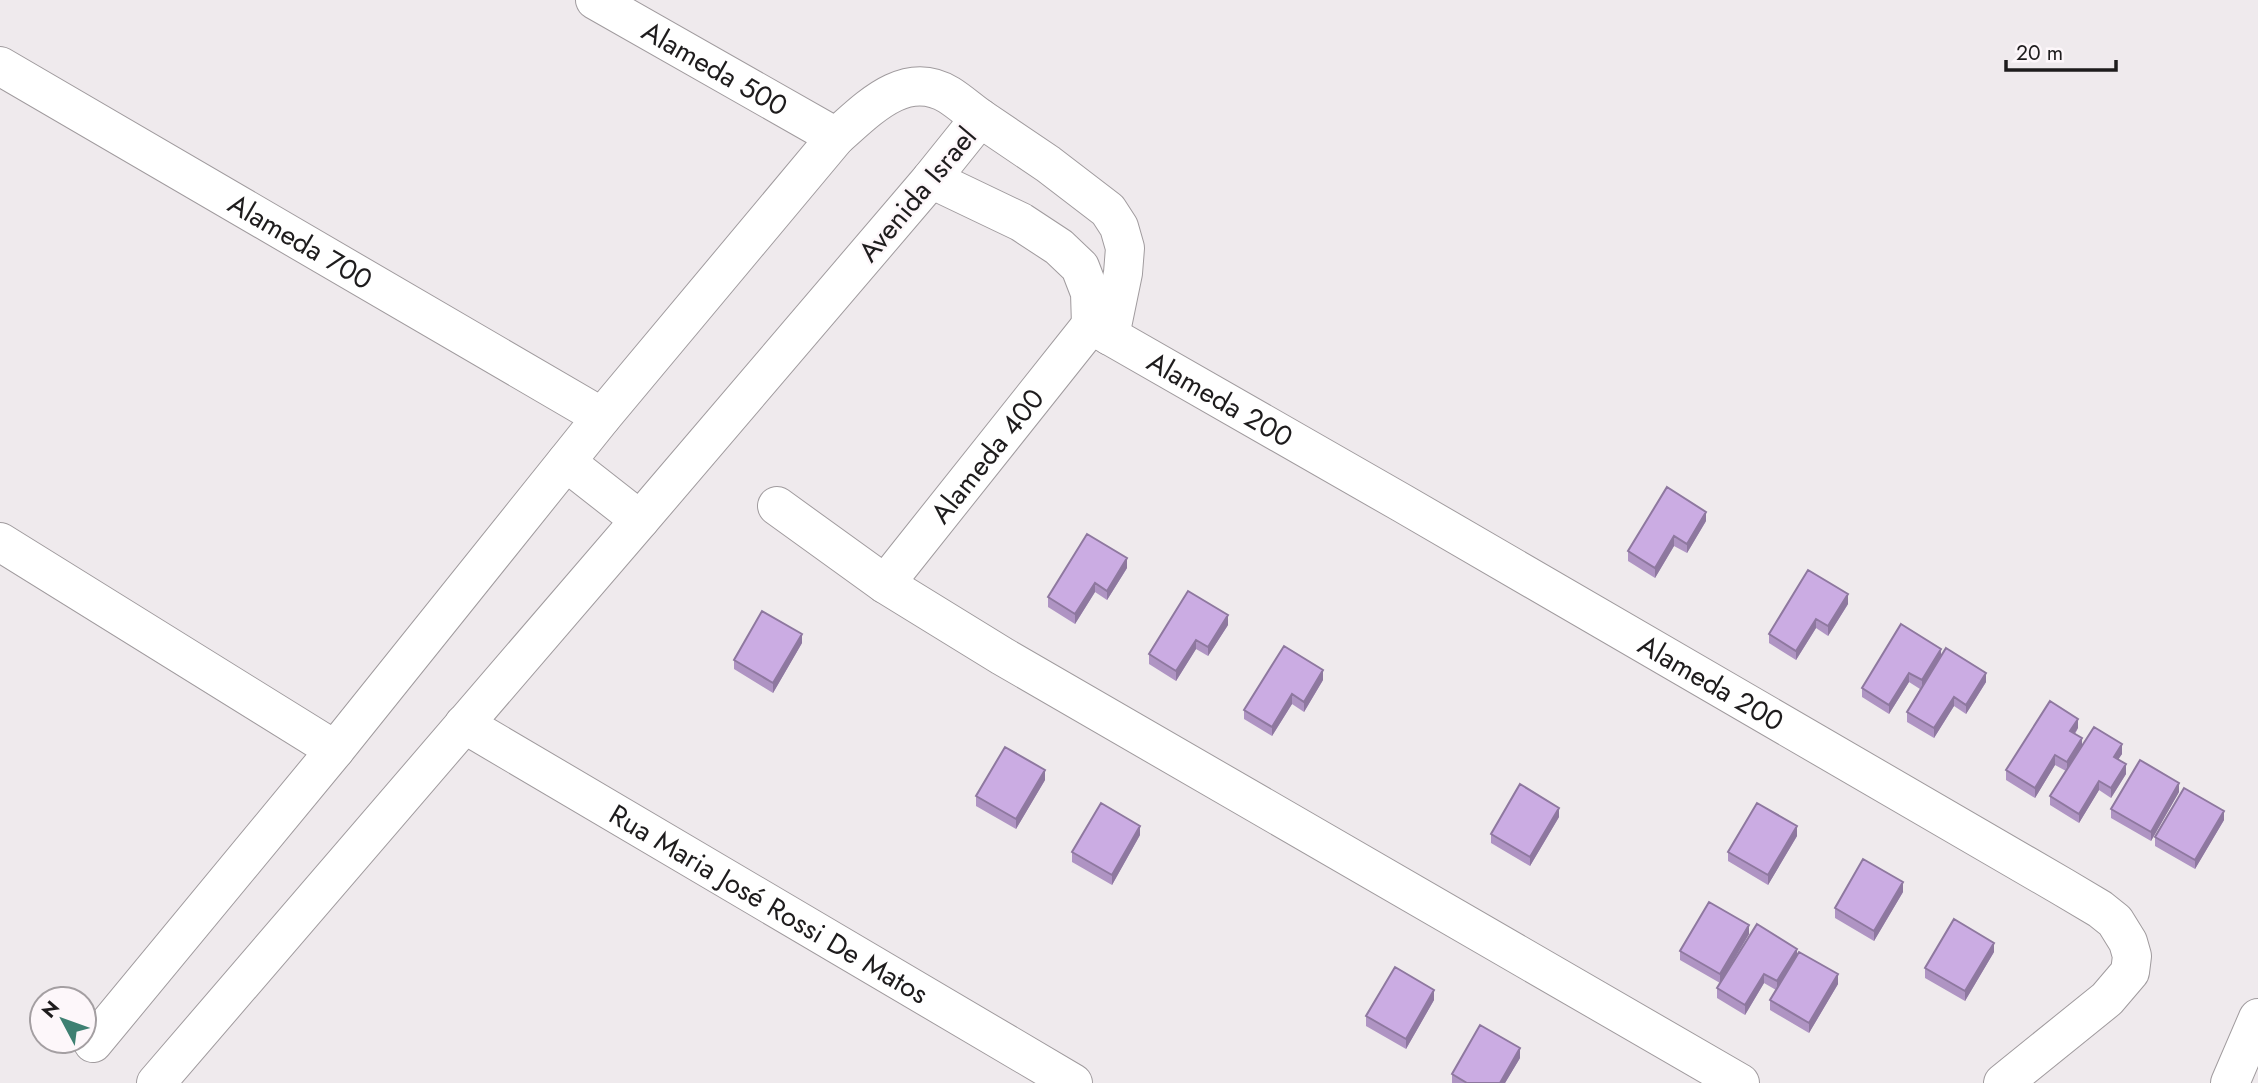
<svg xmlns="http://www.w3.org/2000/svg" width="2258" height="1083" font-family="Jost,sans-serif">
<rect width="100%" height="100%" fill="#efeaed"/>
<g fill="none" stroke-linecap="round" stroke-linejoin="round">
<!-- minor casing -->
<g stroke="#a09b9e" stroke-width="40">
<g id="minor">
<path id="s1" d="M595,0L836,137"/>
<path id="s2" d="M0,66L602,417"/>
<path d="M980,118L1048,164L1108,210L1119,227L1125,248L1123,273L1110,336"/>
<path id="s3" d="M931,179L1021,222L1059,247L1080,267L1090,293L1091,325L1402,503L2063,887L2100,909L2115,921L2128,942L2132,956L2130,972L2107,999L2003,1083"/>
<path d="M566,462L640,520"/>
<path d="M777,506L885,584L1002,656L1740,1083"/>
<path d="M0,542L335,750"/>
<path id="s4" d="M885,584L1091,325"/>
<path id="s5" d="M464,724L1073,1083"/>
<path d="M93,1043L335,750L602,417L836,137C867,110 905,68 949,95C960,102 970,111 980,118L931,179L640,520L156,1083"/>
<path d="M2230,1083L2258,1018"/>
</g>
</g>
<!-- minor -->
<use href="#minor" stroke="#fff" stroke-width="38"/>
</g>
<!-- wall -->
<path fill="#af94c3" d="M1706,521L1687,553L1674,546L1655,578L1628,561V551Z
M1127,568L1107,600L1095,592L1075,624L1048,607V597Z
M1848,604L1828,636L1816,628L1796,660L1769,643V634Z
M1228,625L1208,656L1196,649L1176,681L1149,664V654Z
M802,643L773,693L734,669V660Z
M1941,656L1986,682L1966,714L1954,706L1934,738L1907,722V712L1920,689L1909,682L1889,714L1862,697V688Z
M1323,680L1304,712L1292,704L1272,736L1244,719V710Z
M2078,728L2075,734L2082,745L2122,754L2118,759L2126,774L2111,798L2099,790L2079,823L2050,805V796L2066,771L2055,765L2035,798L2006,780V770Z
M1045,780L1016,829L976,806V796Z
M2179,792L2151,841L2111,818V809Z
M1559,817L1530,866L1491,843V834Z
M2224,820L2195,869L2155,846V837Z
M1140,835L1112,885L1072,862V852Z
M1797,836L1768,885L1728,861V852Z
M1903,892L1874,941L1835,918V908Z
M1749,934L1720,983L1680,960V951Z
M1994,952L1965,1001L1925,978V968Z
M1797,955L1838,984L1809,1033L1770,1010V1000L1776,990L1764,983L1745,1015L1717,998V988Z
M1434,1000L1406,1049L1366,1026V1016Z
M1520,1058L1505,1083H1452V1074Z"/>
<!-- shaded-wall -->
<path fill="#8e789f" d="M1706,512V521L1687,553V544Z
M1674,536V546L1655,578V568Z
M1127,558V568L1107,600V591Z
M1095,583V592L1075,624V614Z
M1848,594V604L1828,636V626Z
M1228,615V625L1208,656V647Z
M1816,619V628L1796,660V651Z
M802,634V643L773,693V683Z
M1196,640V649L1176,681V671Z
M1941,649V658L1922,690V680Z
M1323,670V680L1304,712V702Z
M1909,673V682L1889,714V705Z
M1986,673V682L1966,714V705Z
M1292,694V704L1272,736V727Z
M1954,697V706L1934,738V728Z
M2078,719V728L2070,740V731Z
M2082,738V748L2067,772V762Z
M2122,744V754L2114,766V757Z
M2055,755V765L2035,798V788Z
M2126,764V774L2111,798V788Z
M1045,770V780L1016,829V819Z
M2099,781V790L2079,823V814Z
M2179,783V792L2151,841V832Z
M1559,808V817L1530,866V857Z
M2224,811V820L2195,869V860Z
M1140,826V835L1112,885V875Z
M1797,826V836L1768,885V875Z
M1903,882V892L1874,941V931Z
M1749,925V934L1720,983V974Z
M1994,943V952L1965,1001V991Z
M1797,949V959L1777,991V981Z
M1764,974V983L1745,1015V1005Z
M1838,974V984L1809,1033V1023Z
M1434,990V1000L1406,1049V1039Z
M1520,1048V1058L1505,1083H1500Z"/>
<!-- building -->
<path fill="#cbace3" stroke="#8e789f" stroke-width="2" d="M1667,487L1706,512L1687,544L1674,536L1655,568L1628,551Z
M1087,534L1127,558L1107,591L1095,583L1075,614L1048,597Z
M1808,570L1848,594L1828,626L1816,619L1796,651L1769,634Z
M1188,591L1228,615L1208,647L1196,640L1176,671L1149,654Z
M762,611L802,634L773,683L734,660Z
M1901,624L1941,649L1922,680L1909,673L1889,705L1862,688Z
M1284,646L1323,670L1304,702L1292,694L1272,727L1244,710Z
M1946,648L1986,673L1966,705L1954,697L1934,728L1907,712Z
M2050,701L2078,719L2070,731L2082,738L2067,762L2055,755L2035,788L2006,770Z
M2094,727L2122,744L2114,757L2126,764L2111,788L2099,781L2079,814L2050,796Z
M1005,747L1045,770L1016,819L976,796Z
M2140,760L2179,783L2151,832L2111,809Z
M1520,784L1559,808L1530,857L1491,834Z
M2184,788L2224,811L2195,860L2155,837Z
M1101,803L1140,826L1112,875L1072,852Z
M1757,803L1797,826L1768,875L1728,852Z
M1863,859L1903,882L1874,931L1835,908Z
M1709,902L1749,925L1720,974L1680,951Z
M1954,919L1994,943L1965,991L1925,968Z
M1757,924L1797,949L1777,981L1764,974L1745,1005L1717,988Z
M1799,952L1838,974L1809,1023L1770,1000Z
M1395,967L1434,990L1406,1039L1366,1016Z
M1480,1025L1520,1048L1500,1083H1467L1452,1074Z"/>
<g text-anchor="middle" stroke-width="5" stroke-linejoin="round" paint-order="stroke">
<!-- street labels -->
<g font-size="28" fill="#1e1c1d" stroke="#fdf7fa">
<text dy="10" stroke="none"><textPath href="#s1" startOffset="138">Alameda 500</textPath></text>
<text transform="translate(917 194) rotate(-50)" y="10">Avenida Israel</text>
<text dy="10" stroke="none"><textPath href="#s2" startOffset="348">Alameda 700</textPath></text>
<text dy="10" stroke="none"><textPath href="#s3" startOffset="383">Alameda 200</textPath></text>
<text dy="10" stroke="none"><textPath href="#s4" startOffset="164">Alameda 400</textPath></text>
<text dy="10" stroke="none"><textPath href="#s3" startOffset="950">Alameda 200</textPath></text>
<text dy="10" stroke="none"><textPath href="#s5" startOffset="354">Rua Maria José Rossi De Matos</textPath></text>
</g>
</g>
<!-- north arrow -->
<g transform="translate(63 1020) rotate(311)"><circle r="33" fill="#fdf7fa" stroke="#a49fa2" stroke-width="2"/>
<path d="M0-5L12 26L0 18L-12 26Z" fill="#3e8072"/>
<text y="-10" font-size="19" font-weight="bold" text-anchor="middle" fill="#1e1c1d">N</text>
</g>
<!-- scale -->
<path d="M2006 60v10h110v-10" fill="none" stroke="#1e1c1d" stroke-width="3.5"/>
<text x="2016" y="60" font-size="21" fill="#1e1c1d" stroke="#fdf7fa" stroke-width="5" paint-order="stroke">20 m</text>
</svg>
